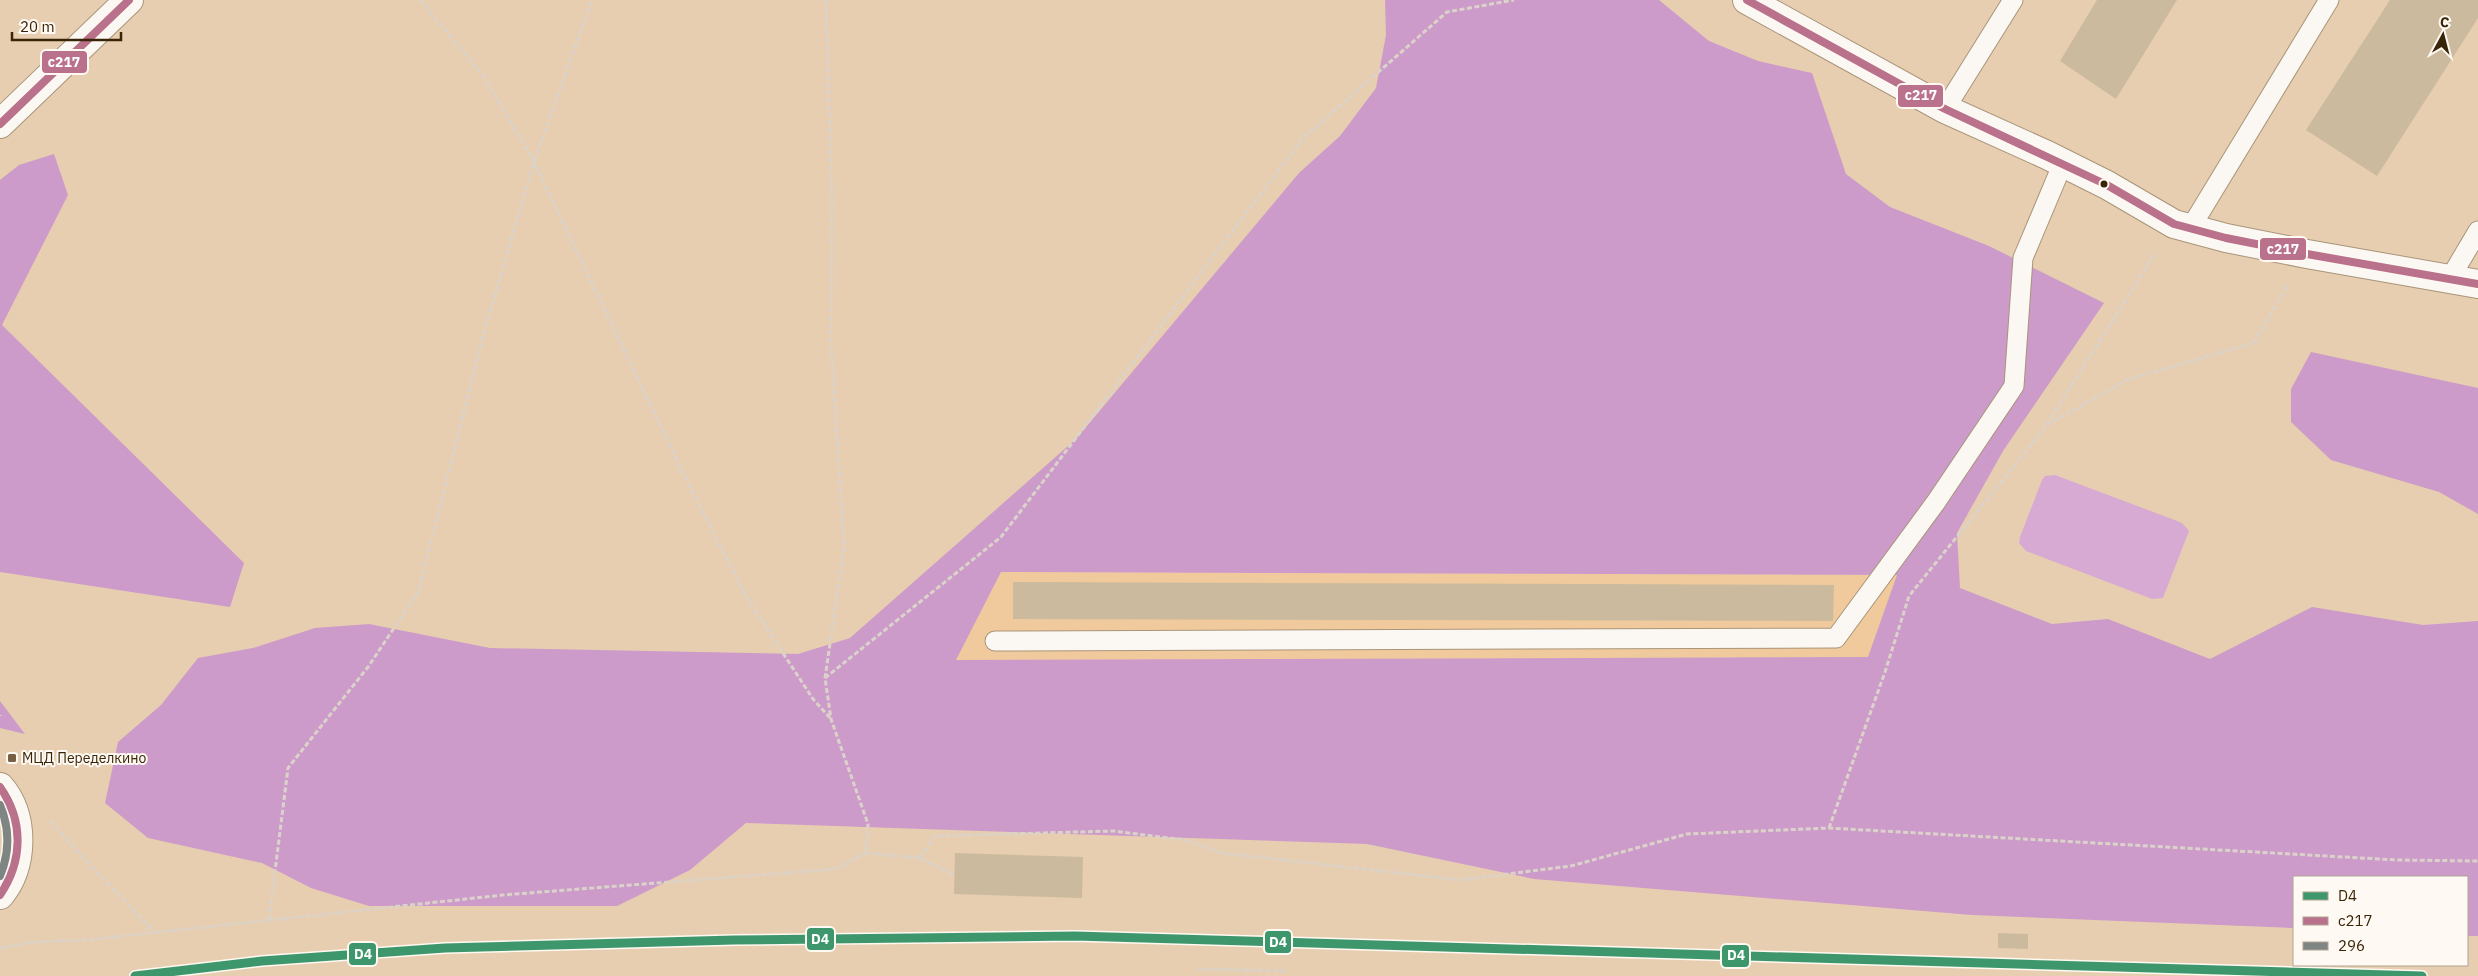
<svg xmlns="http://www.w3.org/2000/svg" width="2478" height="976" font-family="'IBM Plex Sans',sans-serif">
<rect width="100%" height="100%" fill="#e7ceb0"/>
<!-- built -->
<path fill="#f0ca9c" d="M1000,572L1897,575L1868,657L956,660Z"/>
<!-- green -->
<path fill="#d7aad4" d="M2055,475L2172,519L2182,523L2189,531L2163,598L2152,599L2026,551L2019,543L2020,537L2042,480L2045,476Z"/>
<!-- forest -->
<path fill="#cc9bca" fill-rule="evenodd" d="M1385,0H1659L1709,41L1758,61L1812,73L1846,174L1890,207L1989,246L2104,303L2003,451L1957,533L1960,588L2052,624L2108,619L2210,659L2312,607L2423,625L2478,621V936H2467V877H2294V928L1972,915L1534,879L1367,844L746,823L690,870L617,906H369L311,888L262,863L148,838L105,803L118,742L161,705L198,658L253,648L315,628L369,624L490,648L798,654L850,638L1076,439L1299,173L1340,136L1376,88L1386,35ZM1001,572L1896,575H1897L1868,657L956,660Z
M54,154L68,195L2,325L244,563L230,607L0,572V180L19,165Z
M2311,352L2478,388V514L2439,492L2331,460L2291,422V389Z
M0,701L25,734L0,728Z"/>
<!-- building -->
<path fill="#cbba9d" d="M2097,0H2177L2116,99L2060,61Z
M2390,0H2478V18L2377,176L2306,130Z
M1013,582L1834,585L1833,621L1013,619Z
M955,853L1083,857L1082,898L954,894Z
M1998,933L2028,934V949L1998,948Z"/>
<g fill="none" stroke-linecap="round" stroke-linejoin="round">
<!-- service casing -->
<g stroke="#a9957a" stroke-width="21">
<path id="service" d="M1945,109L2013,0
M2191,227L2329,0
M2449,280L2478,231
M995,641L1836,638L1936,502L2014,386L2023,258L2063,163"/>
</g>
<!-- minor casing -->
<g stroke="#a9957a" stroke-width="30">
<path id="minor" d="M1747,0L1945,109L2047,155L2107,185L2174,224L2226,238L2307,254L2478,284
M0,124L129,0
M0,787C25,816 24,866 0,895"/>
</g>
<!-- path -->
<path stroke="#dbd3ca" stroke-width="3" stroke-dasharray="5 2.5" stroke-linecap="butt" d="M420,0L485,78L534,162L679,465L745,595L813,699L831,719
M826,0L832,202L831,342L844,547L825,678L831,719L868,824L866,853
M2047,424L2156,252
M825,678L1001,537L1303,138L1447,12L1514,0
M0,716V715
M51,821L78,852L154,932
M1829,828L1885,672L1909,596L2047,425L2129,379L2254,343L2289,283
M920,858L934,836L1113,831L1185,840L1222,853L1460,880L1571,866L1687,834L1829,828L2397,860L2478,861
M269,919L288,768L368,667L418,592L483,336L534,162L592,0
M0,948L34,942L85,940L503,895L836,869L866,853L920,858L954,875
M1198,969L1287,971"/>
<!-- service -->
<use href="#service" stroke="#fbf8f3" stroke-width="19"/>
<!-- minor -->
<use href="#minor" stroke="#fbf8f3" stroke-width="28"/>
<!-- bus-1 casing -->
<g stroke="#fef9f2" stroke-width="11">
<path id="bus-1" d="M1747,0L1945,109L2107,185L2174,224L2226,238L2307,254L2478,284
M0,124L129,0
M0,787C24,821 23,861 0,895"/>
</g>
<!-- bus-2 casing -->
<g stroke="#fef9f2" stroke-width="11">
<path id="bus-2" d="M0,805C10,829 10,852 0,876"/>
</g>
<!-- bus-1 -->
<use href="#bus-1" stroke="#ba718b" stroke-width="8"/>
<!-- bus-2 -->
<use href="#bus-2" stroke="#7e8583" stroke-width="8"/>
<!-- rail-1 casing -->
<g stroke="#fef9f2" stroke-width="12">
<path id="rail-1" d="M135,976L262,961L445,948L734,940L1075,936L2422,976"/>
</g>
<!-- rail-1 -->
<use href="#rail-1" stroke="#3e976c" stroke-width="9"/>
</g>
<!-- markers -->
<circle fill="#3a2407" stroke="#fef9f2" stroke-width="2" cx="2104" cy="184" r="4.5"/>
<rect fill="#776042" stroke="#fef9f2" stroke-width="2" x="7" y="753" width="10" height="10" rx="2.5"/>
<g text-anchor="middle" stroke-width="4" stroke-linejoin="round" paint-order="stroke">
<!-- poi labels -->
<g font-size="14" fill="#3a2407" stroke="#fef9f2" text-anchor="start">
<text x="22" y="763">МЦД Переделкино</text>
</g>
</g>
<g stroke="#fef9f2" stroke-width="2">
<rect x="41" y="50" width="47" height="24" rx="5" fill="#ba718b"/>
<rect x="1897" y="84" width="47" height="24" rx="5" fill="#ba718b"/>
<rect x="2259" y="237" width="48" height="24" rx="5" fill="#ba718b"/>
<rect x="806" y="927" width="29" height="24" rx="5" fill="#3e976c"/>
<rect x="1264" y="930" width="28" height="24" rx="5" fill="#3e976c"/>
<rect x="348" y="942" width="29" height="24" rx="5" fill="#3e976c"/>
<rect x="1721" y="944" width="29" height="24" rx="5" fill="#3e976c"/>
</g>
<g font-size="14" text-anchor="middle" font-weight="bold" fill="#fff">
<text x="64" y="67">с217</text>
<text x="1921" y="100">с217</text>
<text x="2283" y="254">с217</text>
<text x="820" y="944">D4</text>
<text x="1278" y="947">D4</text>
<text x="363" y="959">D4</text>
<text x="1736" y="960">D4</text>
</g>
<!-- legend -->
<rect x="2293" y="876" width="175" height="90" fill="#fef9f2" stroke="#b0a494"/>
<rect x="2303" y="892" width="25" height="8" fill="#3e976c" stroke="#b0a494"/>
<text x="2338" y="901" font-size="15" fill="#3a2407">D4</text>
<rect x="2303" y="917" width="25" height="8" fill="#ba718b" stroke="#b0a494"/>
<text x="2338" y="926" font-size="15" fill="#3a2407">с217</text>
<rect x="2303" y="942" width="25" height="8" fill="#7e8583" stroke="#b0a494"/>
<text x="2338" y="951" font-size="15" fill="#3a2407">296</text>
<!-- north arrow -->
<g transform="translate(2443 35) rotate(7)" stroke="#fef9f2" stroke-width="4" paint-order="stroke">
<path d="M0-4L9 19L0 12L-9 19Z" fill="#3a2407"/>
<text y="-8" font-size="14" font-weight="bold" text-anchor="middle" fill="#3a2407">С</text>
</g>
<!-- scale -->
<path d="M12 32v8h109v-8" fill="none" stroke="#3a2407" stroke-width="2.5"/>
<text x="20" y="32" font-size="15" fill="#3a2407" stroke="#fef9f2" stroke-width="4" paint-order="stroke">20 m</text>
</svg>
